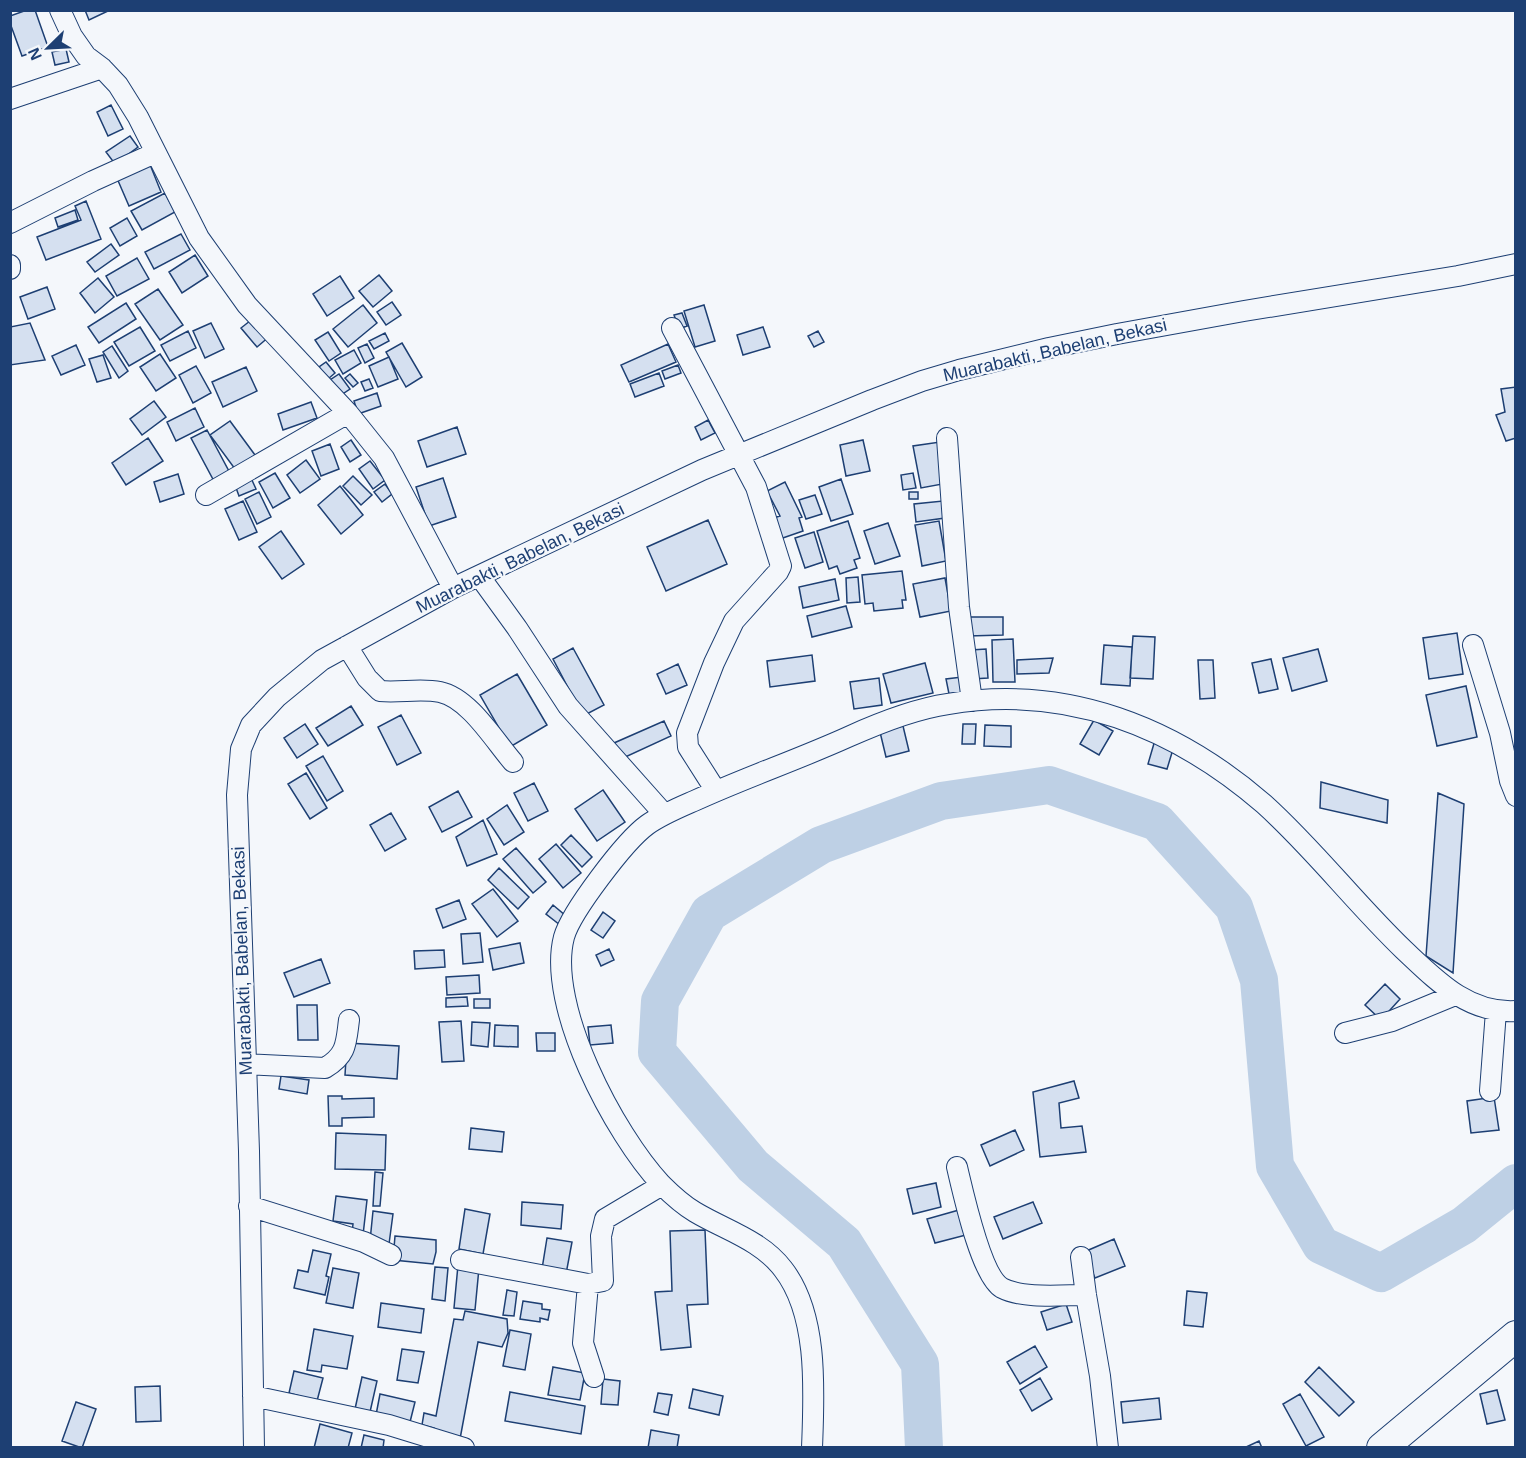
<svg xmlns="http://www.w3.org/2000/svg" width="1526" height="1458" font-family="Arial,sans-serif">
<rect width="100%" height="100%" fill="#f4f7fb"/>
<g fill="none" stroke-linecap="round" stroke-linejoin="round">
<!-- river -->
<path stroke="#bed0e5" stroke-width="38" d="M924,1448L920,1364L844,1243L753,1166L657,1052L660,1001L709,913L821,845L941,801L1049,785L1157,822L1234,907L1259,980L1275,1166L1321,1245L1381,1273L1464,1225L1516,1183"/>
</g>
<!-- building -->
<path fill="#d5e0f0" stroke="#1d3f73" stroke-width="1.5" d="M27,10H35L48,47L22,56L10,23V16Z
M85,10H110L89,20Z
M66,49L69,62L55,65L52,52Z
M111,105L123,129L108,136L97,112Z
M130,136L138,147L115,164L106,152Z
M149,162L161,192L129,206L116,176Z
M165,193L175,212L142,230L131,211Z
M86,201L101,239L46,260L37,237L81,220L75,206Z
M75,210L78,220L58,227L55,218Z
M127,218L137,236L120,246L110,228Z
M181,234L190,250L154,269L145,252Z
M111,244L119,255L95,272L87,262Z
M195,255L208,276L182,293L169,272Z
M137,258L149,279L117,296L106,276Z
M379,275L392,291L373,307L359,291Z
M340,276L354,298L327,316L313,294Z
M98,278L114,297L95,313L80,293Z
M47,287L55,309L28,319L20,297Z
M158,289L183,325L160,340L135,304Z
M392,302L401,315L386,325L377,312Z
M126,303L136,319L99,343L88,327Z
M363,305L377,323L348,347L333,329Z
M704,305L715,341L695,347L684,311Z
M682,313L687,326L679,329L674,315Z
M255,317L270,336L257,347L241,328Z
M30,323L45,360L10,365V327Z
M211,323L224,349L205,358L193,331Z
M140,327L155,351L129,366L114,342Z
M763,327L770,347L743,355L737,335Z
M188,331L196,348L170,361L161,345Z
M818,331L824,342L814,347L808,336Z
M328,332L341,353L329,361L315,340Z
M385,333L389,341L374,349L369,341Z
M402,343L422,377L406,387L386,352Z
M367,344L374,358L365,363L358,348Z
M668,344L676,362L629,382L621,365Z
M76,345L85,365L61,375L52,356Z
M112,346L128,371L119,378L103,352Z
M354,350L361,363L343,374L335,360Z
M160,354L176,378L156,391L140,367Z
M103,355L111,378L97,382L89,359Z
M389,357L398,379L378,387L369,366Z
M326,362L335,373L328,379L319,367Z
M678,365L681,373L665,379L662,371Z
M196,366L211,393L193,403L179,375Z
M246,367L257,391L223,407L212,382Z
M659,373L664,386L635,397L630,384Z
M339,374L350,389L341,395L330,380Z
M350,374L358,383L353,387L345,378Z
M369,379L373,388L365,391L361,382Z
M1516,387V438L1506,441L1496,415L1505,412L1501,389Z
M377,393L381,406L358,414L354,401Z
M154,401L166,417L142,435L130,419Z
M311,402L317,418L283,430L278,414Z
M195,408L204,427L176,441L167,422Z
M708,420L715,433L701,440L695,427Z
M230,421L255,455L235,469L210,435Z
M457,427L466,454L427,467L418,441Z
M207,430L231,475L215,483L191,438Z
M148,438L163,461L126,485L112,463Z
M351,440L361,455L350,462L341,447Z
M863,440L870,471L846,476L840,445Z
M940,442L948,483L921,488L913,446Z
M330,444L339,469L321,476L312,451Z
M306,460L320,479L300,493L287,475Z
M370,461L385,480L373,489L359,469Z
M275,473L290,498L273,508L259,482Z
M913,473L916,488L903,490L901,475Z
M178,474L184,494L160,502L154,482Z
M353,476L372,495L361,505L343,486Z
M251,478L256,489L239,496L235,485Z
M443,478L456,517L429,526L416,487Z
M841,479L853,514L831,521L819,487Z
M785,482L802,517L799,518L803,531L777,540L770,519L780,516L767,491Z
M385,484L392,494L382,502L374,492Z
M340,486L363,515L341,534L318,505Z
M259,492L271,517L257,524L245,499Z
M909,492H918V499H909Z
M815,495L822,514L806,519L799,500Z
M243,501L257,532L239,540L225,509Z
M943,501L945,518L916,522L914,504Z
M708,520L727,564L666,591L647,547Z
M848,521L860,558L854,560L857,568L840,574L837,566L829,569L817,531Z
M939,521L946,561L922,566L915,525Z
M888,523L900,556L875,564L864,531Z
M281,531L304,564L282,579L259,547Z
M814,532L823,562L805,568L795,538Z
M902,571L906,600H902L903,608L874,611L873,603L865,604L862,575Z
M858,577L860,602L847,603L846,578Z
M945,578L951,611L920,617L913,584Z
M835,579L839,600L803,608L799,587Z
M846,606L852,627L812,637L807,616Z
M968,617H1003V635L968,636Z
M1457,633L1463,674L1429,679L1423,638Z
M1133,636L1155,637L1153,679L1130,678Z
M1013,639L1015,682H993L992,640Z
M1104,645L1132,647L1130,686L1101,684Z
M573,648L604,705L583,716L553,659Z
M986,649L988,678L972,679L971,650Z
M1318,649L1327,681L1292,691L1283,658Z
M812,655L815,681L770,687L767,661Z
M1053,658L1049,673L1017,674V660Z
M1271,659L1278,689L1259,693L1252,663Z
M1198,660H1213L1215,698L1200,699Z
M925,663L933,693L891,703L883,674Z
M678,664L687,685L666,694L657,674Z
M517,674L547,725L510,747L480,695Z
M962,677L964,692L949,694L946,679Z
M879,678L882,705L854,709L850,682Z
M1466,686L1477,737L1437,746L1426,695Z
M351,706L363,725L328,746L316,728Z
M401,715L421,753L397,765L378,727Z
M1094,720L1113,731L1099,755L1080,744Z
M664,721L671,736L621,759L614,743Z
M305,724L318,744L297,758L284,738Z
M963,724H976L975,744H962Z
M985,725L1011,726V747L984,746Z
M903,726L909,751L886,757L880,732Z
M1155,740L1174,746L1167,769L1148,764Z
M323,756L343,791L327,801L306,766Z
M306,773L327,808L310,819L288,784Z
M1321,782L1388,800L1387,823L1320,808Z
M534,783L548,811L528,821L514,793Z
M603,790L625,822L597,841L575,809Z
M458,791L472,817L442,832L429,807Z
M1438,793L1464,804L1453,973L1426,956Z
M507,805L524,832L504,845L487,819Z
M391,813L406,839L385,851L370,825Z
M483,820L497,854L467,866L456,837Z
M571,835L592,857L582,867L561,845Z
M556,844L581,873L563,888L539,859Z
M516,848L546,882L533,893L503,859Z
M499,868L529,897L518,909L488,880Z
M493,889L518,921L497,937L472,904Z
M459,900L466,919L443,928L436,909Z
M553,905L566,916L560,925L546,914Z
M603,912L615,921L603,938L591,930Z
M480,933L483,962L463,964L461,934Z
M520,943L524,963L493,970L489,949Z
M609,949L614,960L601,966L596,955Z
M444,950L445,967L415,969L414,951Z
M321,959L330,983L294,997L284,973Z
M479,975L480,993L447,995L446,977Z
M1385,984L1400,999L1381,1020L1365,1005Z
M467,997L468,1006L446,1007V998Z
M474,999H490V1008H474Z
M297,1005H317L318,1040H298Z
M461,1021L464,1061L442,1062L439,1022Z
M472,1022L490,1023L488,1047L471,1045Z
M495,1025L518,1026V1047L494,1046Z
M611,1025L613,1043L590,1045L588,1027Z
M536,1033H555V1051H537Z
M347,1043L399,1046L397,1079L345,1075Z
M281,1076L309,1080L307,1094L279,1089Z
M1074,1081L1079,1098L1059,1103L1061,1128L1082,1126L1086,1152L1040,1157L1033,1092Z
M328,1096H342V1099L374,1098V1117L342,1118V1126H329Z
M1494,1097L1499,1130L1471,1133L1467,1101Z
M471,1128L504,1132L502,1152L469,1149Z
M1015,1130L1024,1150L990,1166L981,1145Z
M336,1133L386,1135L385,1170L335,1169Z
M375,1172L383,1173L380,1206H373Z
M936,1183L941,1207L913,1214L907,1189Z
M336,1196L367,1200L363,1235L352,1233L353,1224L333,1221Z
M522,1202L563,1205L561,1229L521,1225Z
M1033,1202L1042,1223L1003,1239L994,1217Z
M465,1209L490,1214L483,1254L459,1249Z
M959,1210L966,1235L935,1243L927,1219Z
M373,1211L393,1214L389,1244L370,1241Z
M705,1230L708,1304L687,1305L691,1347L661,1350L655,1292L672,1291L670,1231Z
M395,1236L436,1240V1252L433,1264L393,1260Z
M547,1238L572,1242L566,1274L542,1269Z
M1114,1239L1125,1266L1095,1278L1084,1252Z
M313,1250L331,1254L326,1276L329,1277L325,1295L294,1288L298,1270L308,1272Z
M458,1265L479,1268L475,1310L454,1308Z
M435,1267L448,1268L445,1301L432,1299Z
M333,1268L359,1273L353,1308L326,1303Z
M507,1290L517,1292L514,1316L503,1315Z
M1187,1291L1207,1293L1203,1327L1184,1325Z
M523,1301L542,1304V1309L550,1310L548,1320L540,1318V1322L520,1319Z
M381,1303L424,1309L421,1333L378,1327Z
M1066,1304L1072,1322L1047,1330L1041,1312Z
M465,1311L507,1319L508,1333L502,1347L478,1342L460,1439L433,1433L434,1428L422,1425L424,1413L436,1416L454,1319L463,1320Z
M314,1329L353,1336L347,1369L322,1365L321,1372L307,1370Z
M510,1330L531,1334L525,1370L503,1366Z
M1035,1346L1047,1367L1020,1384L1007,1362Z
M402,1349L424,1352L418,1383L397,1380Z
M553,1367L585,1373L580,1400L548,1395Z
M1319,1367L1354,1402L1339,1416L1305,1382Z
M294,1371L323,1378L317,1401L289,1393Z
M362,1377L377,1381L370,1412L355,1409Z
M1040,1378L1052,1399L1032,1411L1020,1390Z
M603,1379L620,1381L618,1405L601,1404Z
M160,1386L161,1421L136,1422L135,1387Z
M693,1389L723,1396L719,1415L689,1408Z
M1497,1390L1505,1420L1487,1424L1480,1394Z
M510,1392L585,1406L581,1434L505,1421Z
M658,1393L672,1395L668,1415L654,1412Z
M380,1394L415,1402L410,1422L376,1415Z
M1300,1394L1324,1437L1306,1446L1283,1404Z
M1159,1398L1161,1419L1123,1423L1121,1402Z
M76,1402L96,1409L82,1448L62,1441Z
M320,1424L352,1433L348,1448H314Z
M651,1430L679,1435L677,1448H648Z
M364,1435L384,1440L383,1448H361Z
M1259,1441L1262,1448H1244Z"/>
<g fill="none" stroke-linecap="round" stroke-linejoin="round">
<!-- minor casing -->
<g stroke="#1d3f73" stroke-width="22">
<path id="minor" d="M60,10L72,36L86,56L102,68L118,85L138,117L199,238L247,305L348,413L384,458L453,588
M10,99L102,68
M10,223L93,181L155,153
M10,265V269
M672,328L756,487L781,566L778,572L734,621L714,663L687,733L688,747L716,791
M947,438L959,607L972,701
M206,495L348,413
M480,577L517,628L568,706L664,814
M1473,645L1500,733L1510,781L1516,796
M347,646L367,678L380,691C400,693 420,688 440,692C469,698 494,740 513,762
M1345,1033L1392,1021L1455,995
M246,1064L325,1068C347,1055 346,1043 349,1020
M1490,1091L1496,1011
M957,1167C963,1192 981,1276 1002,1288C1023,1299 1062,1295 1086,1295
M249,1206L364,1242L391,1255
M1081,1257L1086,1295L1100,1376L1108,1448
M461,1260L588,1284L603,1281L601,1236L605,1219L662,1185
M588,1284L583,1343L594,1377
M253,1396L389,1425L464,1448
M254,1448L249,1151L237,795L241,749L251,725L277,697L322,660L453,588L702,470L872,400L922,381L959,370L1049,348L1117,334L1244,311L1458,276L1516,264
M812,1448C814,1393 819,1315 783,1269C761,1240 725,1230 695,1212C683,1205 671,1194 661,1184C615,1135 546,1006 564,937C571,912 625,841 647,825C661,815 678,808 694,801C744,778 797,760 848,737C879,723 914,709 948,704C1067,684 1175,727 1264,804C1314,849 1355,903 1404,950C1436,980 1468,1014 1516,1011"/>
</g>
<!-- primary casing -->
<g stroke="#1d3f73" stroke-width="32">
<path id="primary" d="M1382,1448L1516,1336"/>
</g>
<!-- minor -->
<use href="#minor" stroke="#f4f7fb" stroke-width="20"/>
<!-- primary -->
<use href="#primary" stroke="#f4f7fb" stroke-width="30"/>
</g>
<g text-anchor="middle" stroke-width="4.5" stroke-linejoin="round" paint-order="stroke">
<!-- street labels -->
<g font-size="18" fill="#1d3f73" stroke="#f4f7fb">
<text transform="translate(1055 350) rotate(-13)" y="6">Muarabakti, Babelan, Bekasi</text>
<text transform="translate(520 558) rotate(-26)" y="6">Muarabakti, Babelan, Bekasi</text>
<text transform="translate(242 961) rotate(-92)" y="6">Muarabakti, Babelan, Bekasi</text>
</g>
</g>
<!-- border -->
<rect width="1526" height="1458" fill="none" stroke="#1d3f73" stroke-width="24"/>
<!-- north arrow -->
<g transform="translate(48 48) rotate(246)" stroke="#f4f7fb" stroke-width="4.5" paint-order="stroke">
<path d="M0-4.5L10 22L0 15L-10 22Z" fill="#1d3f73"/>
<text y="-9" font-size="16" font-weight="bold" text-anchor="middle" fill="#1d3f73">N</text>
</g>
</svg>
